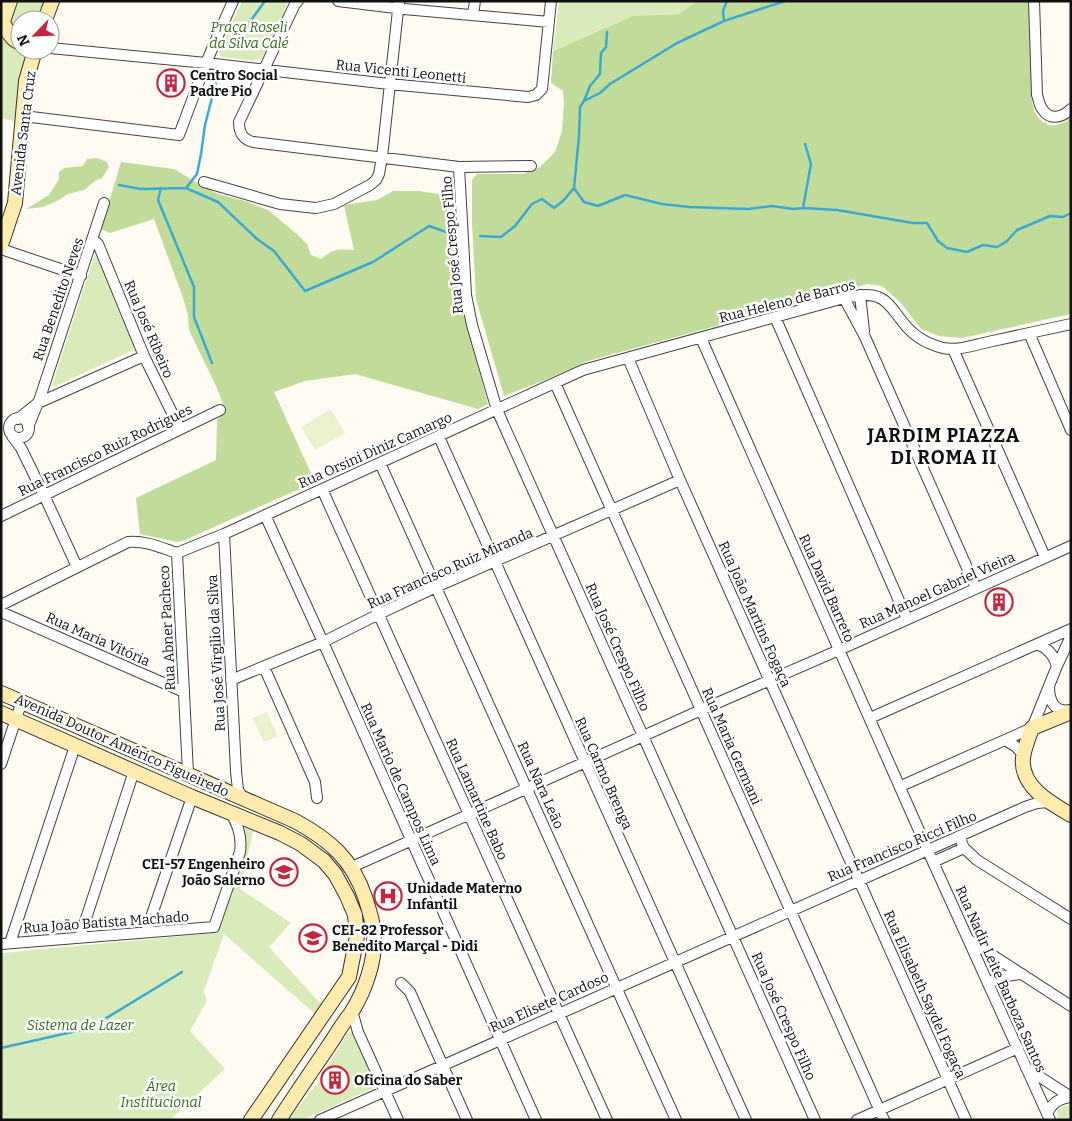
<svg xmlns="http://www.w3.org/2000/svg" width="1072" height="1121" font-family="Bitter,'Noto Sans KR',serif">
<rect width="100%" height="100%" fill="#fffbf3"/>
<!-- green -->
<path fill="#daebbb" d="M15,1H46L40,20H20V36C6,28 11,14 15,1Z
M242,1H288L285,11L263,57L257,60L253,61L221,57L219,52L220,47Z
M559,1H697L679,14L633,16L553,51Z
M4,35L20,48V50H27L28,54L19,85L14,121L1,118V48Z
M94,257H98L135,344V347L133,350L54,387L52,385Z
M246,824L260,829L253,832L240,889L291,923L269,947L319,1002L325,1001L316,1015L224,934L204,991L207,1001L190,1031L225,1069L170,1120H1V953L216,933L242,856L246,836L245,826Z
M351,1032L354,1033L377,1086L374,1088L302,1120H288L316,1085L348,1033Z
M1068,1105L1071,1106V1120H1058L1057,1111L1062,1107Z"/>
<!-- forest -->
<path fill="#c1dc9a" d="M697,1H1029C1030,25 1030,48 1031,71C1031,83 1030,98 1034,110C1041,127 1056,130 1071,118V314L962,338L939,336L921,329L901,303L882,286L867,284L844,291L588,361L545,380L504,396L476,299L472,223V180L477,174H523L540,167L555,152L562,131L564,103L563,91L551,83L553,51L633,16L679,14Z
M97,158L107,162L109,167L102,178L95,181L84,190L68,194L57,201L43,207L26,209L49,195L59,179V172L64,168L83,166L87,159Z
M121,162L174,169L202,186L218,194L245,201L268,210L298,235L307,244L311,255L321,259C335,248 336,249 354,250L344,205L377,200L393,191H419L438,194L453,201L458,247L460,291L463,309L488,404L478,409L355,374L305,381L274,392L315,482L185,540L177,542L140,534L136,498L216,460L217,420L226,411L216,386L189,330L188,315L182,295L154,219L110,233L101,229Z"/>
<!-- pitch -->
<path fill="#eaf2cd" d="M331,409L345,433L315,450L301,427Z
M267,712L278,737L264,742L252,718Z"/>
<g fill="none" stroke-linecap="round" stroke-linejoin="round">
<!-- stream -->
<path stroke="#3da9d0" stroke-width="2.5" d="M724,21L723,11L727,1
M232,42L252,19L265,1
M584,101L600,93L610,84L677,43L724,21L785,1
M119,185L141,189L186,188L218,202L257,239L274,251L305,291L373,262L429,226L455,235
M161,188L158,200L194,287V317L212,363
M186,188L197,174L201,154L205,125L217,78
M574,188L579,136L580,107L584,101L590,86L600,74L601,53L606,47L607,32
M803,208L811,164L805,144
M480,236L501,237L515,226L532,204L542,199L554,208L563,201L574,188L584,202L598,206L625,195L662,204L689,207L748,209L772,206L793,209L803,208L837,210L913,223H927L938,241L947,248L967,252L983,245L997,247L1006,242L1017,230L1050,216L1063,217L1071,213
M1,1048L90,1028L182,972"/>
<!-- street casing -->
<g stroke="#434343" stroke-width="12">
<path id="street" d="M298,1L295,4L239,122C239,132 242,139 253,142L459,167L531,166
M338,1L404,9L549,22
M1034,1L1037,95C1039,100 1039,106 1043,110C1050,121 1063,117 1071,109
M473,15L475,1
M50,48L206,63L389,84L528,97L536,95L542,89L551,1
M23,116L179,135L206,63L233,1
M459,167L466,295L472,325L497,410L815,1120
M204,182L280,204L316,208L334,204L370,185L376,180L379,174L382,157L399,1
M93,239L98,244L144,356L180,429
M1,249L81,276
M860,295L864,331
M844,298L865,337L976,588
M775,317L907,619
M1029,333L1071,430
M701,338L933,862L1050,1120
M953,349L1045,557
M628,358L680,480L966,1120
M555,383L884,1120
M9 428a10 10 0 1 1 20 0a10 10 0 1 1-20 0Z
M18,419L38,403L144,356
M28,427L40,398L104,203
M12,436L21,448L44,495L77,567
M439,437L746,1120
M380,463L676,1120
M322,489L607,1120
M265,515L323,642L536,1120
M1,516L220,410
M224,534L236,771L238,790L243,798
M177,553L224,534L583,370L844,298C855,296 868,293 878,297C889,301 895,313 902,321C912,335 927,344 943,348C958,351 974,345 988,342C1016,336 1043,330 1071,324
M1,605L128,542C144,540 162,548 177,553L188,773
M1,612L184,692
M1037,644C1048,648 1054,655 1057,666
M264,667L315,782L317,798
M231,680L323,642L379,614L436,587L680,480
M1049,686C1049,701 1054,713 1071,710
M870,718L1071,629
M1005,740L1015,746L1024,755
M1,764L22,701
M901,786L1032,728L1057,666L1071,636
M959,836L964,848L977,860L1071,919
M933,862L964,848
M352,867L701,710L839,650L1071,546
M146,932L192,797
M80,937L134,771
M969,940L1071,1006
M10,943L75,746
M1,944L214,927L240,852C242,837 239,825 230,812
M401,983L410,992L467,1120
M989,984C997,976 1010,975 1022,974
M352,1011L358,1032L398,1120
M1026,1068L1071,1097
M1047,1114C1052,1103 1058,1099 1070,1097
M320,1120L928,850L1025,807L1037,803L1049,802
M857,1120L1018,1048"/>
</g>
<!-- secondary casing -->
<g stroke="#323232" stroke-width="16">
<path id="secondary" d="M45,20L52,1
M3,22C7,31 11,39 20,43
M1,27L10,1
M1,245L15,203L26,81L35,50
M1,693L295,821C330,840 352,859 365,897C369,909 373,922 374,934C376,960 365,991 351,1013C345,1021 339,1029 334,1038C316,1065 297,1092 279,1120
M1071,712L1032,728C1029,737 1024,748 1023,758C1020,786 1050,803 1071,815
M1,713L192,797L280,833L301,844L324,861L335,874L347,896L355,915L357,936L349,977L251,1120"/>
</g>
<!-- street -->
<use href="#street" stroke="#fff" stroke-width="10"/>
<!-- secondary -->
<use href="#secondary" stroke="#ffebae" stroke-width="14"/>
</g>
<!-- icons -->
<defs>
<g id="building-ring" transform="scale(1.4375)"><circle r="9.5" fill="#fff" stroke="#c42541" stroke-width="1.5"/><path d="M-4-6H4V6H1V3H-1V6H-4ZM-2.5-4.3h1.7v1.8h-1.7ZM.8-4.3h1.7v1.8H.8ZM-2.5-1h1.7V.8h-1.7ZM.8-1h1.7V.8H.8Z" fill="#c42541"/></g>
<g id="school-ring" transform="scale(1.4375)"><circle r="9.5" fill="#fff" stroke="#c42541" stroke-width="1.5"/><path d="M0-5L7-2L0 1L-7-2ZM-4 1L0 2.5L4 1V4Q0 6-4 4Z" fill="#c42541"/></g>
<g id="hospital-ring" transform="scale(1.4375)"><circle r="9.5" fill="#fff" stroke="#c42541" stroke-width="1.5"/><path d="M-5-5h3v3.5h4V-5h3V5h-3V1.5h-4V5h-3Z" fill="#c42541"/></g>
</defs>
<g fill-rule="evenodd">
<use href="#building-ring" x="171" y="83"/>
<use href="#building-ring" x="999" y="602"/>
<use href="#school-ring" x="284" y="872"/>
<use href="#hospital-ring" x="388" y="896"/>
<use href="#school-ring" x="313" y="938"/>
<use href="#building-ring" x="335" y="1080"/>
</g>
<g text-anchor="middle" stroke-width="5" stroke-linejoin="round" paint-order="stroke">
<!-- park labels -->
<g font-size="14" font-style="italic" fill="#386a1e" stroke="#fff">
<text x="249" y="32">Praça Roseli<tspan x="249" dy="16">da Silva Calé</tspan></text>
<text x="80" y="1030">Sistema de Lazer</text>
<text x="161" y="1091">Área<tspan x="161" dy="16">Institucional</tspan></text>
</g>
<!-- street labels -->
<g font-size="14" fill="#101010" stroke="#fff">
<text transform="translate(401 71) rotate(6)" y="5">Rua Vicenti Leonetti</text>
<text transform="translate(23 133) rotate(-83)" y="5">Avenida Santa Cruz</text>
<text transform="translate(452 245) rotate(-95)" y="5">Rua José Crespo Filho</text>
<text transform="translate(58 299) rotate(-71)" y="5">Rua Benedito Neves</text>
<text transform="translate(787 301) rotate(-14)" y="5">Rua Heleno de Barros</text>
<text transform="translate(149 329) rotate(67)" y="5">Rua José Ribeiro</text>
<text transform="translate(105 450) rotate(-26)" y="5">Rua Francisco Ruiz Rodrigues</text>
<text transform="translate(375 450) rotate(-24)" y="5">Rua Orsini Diniz Camargo</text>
<text transform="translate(450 568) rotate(-24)" y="5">Rua Francisco Ruiz Miranda</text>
<text transform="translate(827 588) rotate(66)" y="5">Rua David Barreto</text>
<text transform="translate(937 590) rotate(-24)" y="5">Rua Manoel Gabriel Vieira</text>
<text transform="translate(755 614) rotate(66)" y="5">Rua João Martins Fogaça</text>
<text transform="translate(167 628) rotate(-93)" y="5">Rua Abner Pacheco</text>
<text transform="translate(98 639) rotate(24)" y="5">Rua Maria Vitória</text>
<text transform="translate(618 647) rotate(66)" y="5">Rua José Crespo Filho</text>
<text transform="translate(216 653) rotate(-93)" y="5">Rua José Virgilio da Silva</text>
<text transform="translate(122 745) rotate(24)" y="5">Avenida Doutor Américo Figueiredo</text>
<text transform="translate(732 746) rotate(66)" y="5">Rua Maria Germani</text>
<text transform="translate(604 773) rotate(66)" y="5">Rua Carmo Brenga</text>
<text transform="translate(401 784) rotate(66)" y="5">Rua Mario de Campos Lima</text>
<text transform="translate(541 785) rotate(66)" y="5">Rua Nara Leão</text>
<text transform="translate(477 799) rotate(66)" y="5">Rua Lamartine Babo</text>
<text transform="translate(902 846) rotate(-23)" y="5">Rua Francisco Ricci Filho</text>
<text transform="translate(106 922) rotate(-4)" y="5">Rua João Batista Machado</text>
<text transform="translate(1001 979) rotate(66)" y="5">Rua Nadir Leite Barboza Santos</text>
<text transform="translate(925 994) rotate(66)" y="5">Rua Elisabeth Saydel Fogaça</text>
<text transform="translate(549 1002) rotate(-24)" y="5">Rua Elisete Cardoso</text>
<text transform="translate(784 1016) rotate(66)" y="5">Rua José Crespo Filho</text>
</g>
<!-- poi labels -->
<g font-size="14" font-weight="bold" fill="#101010" stroke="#fff" text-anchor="start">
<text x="190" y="80">Centro Social<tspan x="190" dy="16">Padre Pio</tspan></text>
<text x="1018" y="607">ㅤ</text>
<text x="265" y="869" text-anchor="end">CEI-57 Engenheiro<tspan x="265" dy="16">João Salerno</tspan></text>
<text x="407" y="893">Unidade Materno<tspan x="407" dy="16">Infantil</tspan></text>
<text x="332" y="935">CEI-82 Professor<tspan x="332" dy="16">Benedito Marçal - Didi</tspan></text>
<text x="354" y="1085">Oficina do Saber</text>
</g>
<!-- district labels -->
<g font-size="19" font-weight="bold" letter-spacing="1" fill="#101010" stroke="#fff">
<text x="944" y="442">JARDIM PIAZZA<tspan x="944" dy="22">DI ROMA II</tspan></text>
</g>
</g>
<!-- border -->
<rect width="1072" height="1121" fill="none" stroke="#101010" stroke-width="5"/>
<!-- north arrow -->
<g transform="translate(35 35) rotate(246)"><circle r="24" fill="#ffffff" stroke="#9f9f9f"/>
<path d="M0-4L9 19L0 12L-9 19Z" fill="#c42541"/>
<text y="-8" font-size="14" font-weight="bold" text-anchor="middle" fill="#101010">N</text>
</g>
</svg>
